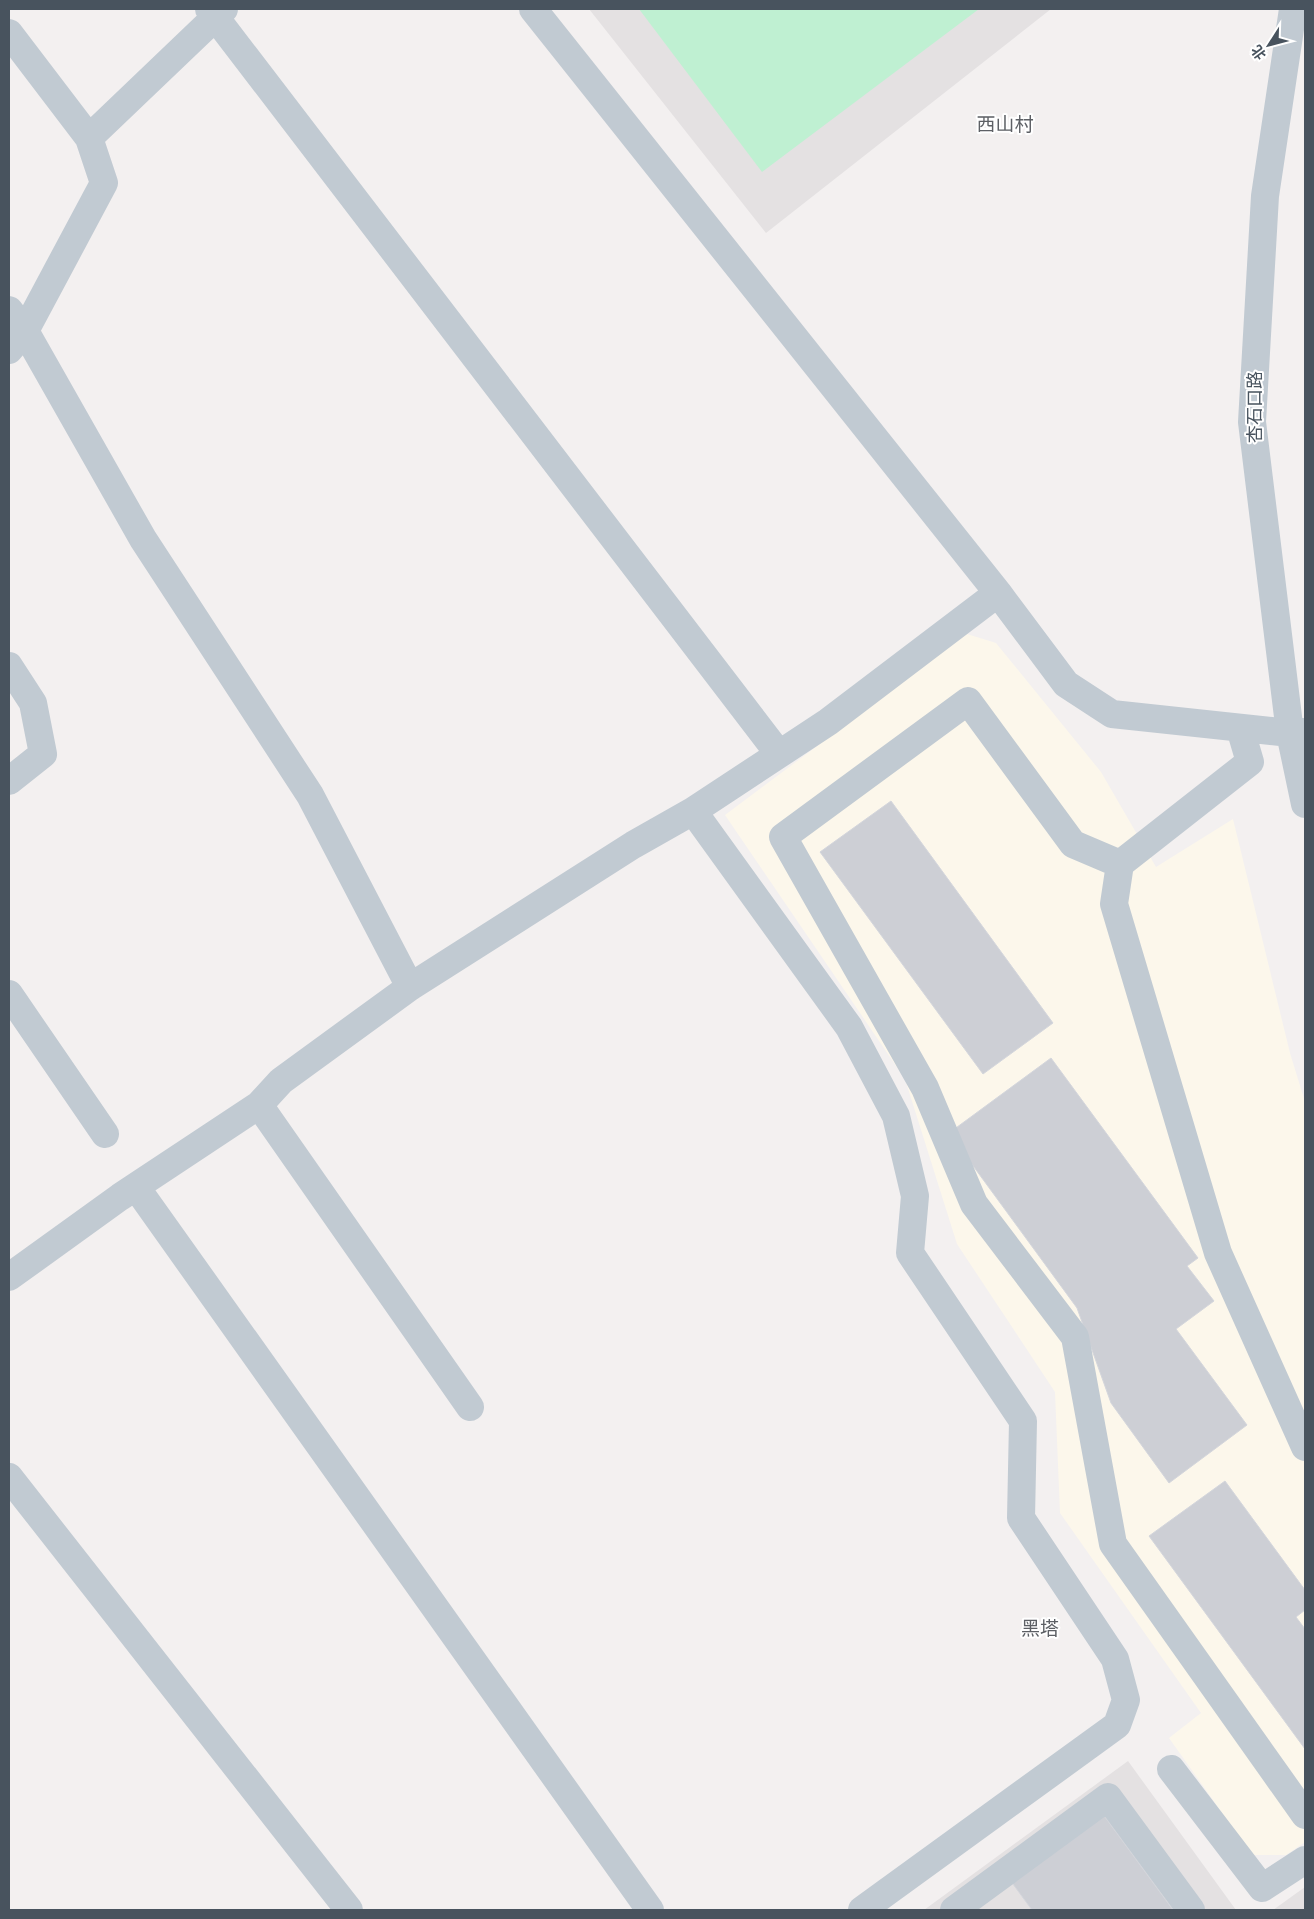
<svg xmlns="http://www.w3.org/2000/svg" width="1314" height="1919" font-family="'Sofia Sans Condensed','Noto Sans SC',sans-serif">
<rect width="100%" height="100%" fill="#f3f0f0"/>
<!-- commercial -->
<path fill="#fcf7eb" d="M967,634L996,643L1101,772L1156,867L1233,819L1290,1053L1305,1102V1842L1286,1855H1252L1169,1738L1201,1713L1060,1513L1055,1392L957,1244L905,1079L725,815Z"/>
<!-- education -->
<path fill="#e4e1e2" d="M589,9H1051L766,233Z
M1128,1761L1236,1910H924Z
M1305,1887V1910H1273Z"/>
<!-- green -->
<path fill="#bff0d2" d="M639,9H979L762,172Z"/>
<!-- building -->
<path fill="#cdcfd5" stroke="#d4d6dc" d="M891,801L1053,1023L983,1074L820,852Z
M1051,1058L1198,1258L1187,1266L1214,1301L1176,1329L1247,1425L1169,1483L1111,1403L1077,1308L949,1133Z
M1225,1481L1305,1590V1610L1296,1617L1305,1629V1749L1149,1536Z
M1102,1813L1173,1910H1032L1010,1880Z"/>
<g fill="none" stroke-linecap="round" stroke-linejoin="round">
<!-- minor -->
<path stroke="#c1cad2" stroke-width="28" d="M209,9L779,754
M533,9L998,593L1066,684L1112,714L1290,733L1305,732
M1293,9L1265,196L1252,422L1290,733L1305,804
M9,33L89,138
M9,310L25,331L143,539L310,795L410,987
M9,350L25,331L104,183L89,138L224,9
M9,666L33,703L43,754L9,781
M1240,728L1250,762L1120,864L1114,904L1218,1253L1305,1447
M693,811L849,1027L896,1116L915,1196L910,1253L1023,1421L1021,1518L1115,1659L1126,1700L1117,1725L862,1910
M1120,864L1073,844L968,701L783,837L925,1088L974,1204L1075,1337L1113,1544L1305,1815
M9,994L105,1134
M259,1105L470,1407
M136,1187L650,1910
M9,1277L120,1197L259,1105L281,1081L410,987L633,845L693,811L828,722L998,593
M9,1477L349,1910
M1171,1769L1262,1888L1305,1860
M954,1910L1108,1797L1191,1910"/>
</g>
<g text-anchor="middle" stroke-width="4" stroke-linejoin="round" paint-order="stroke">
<!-- street labels -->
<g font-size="18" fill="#48535e" stroke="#fff">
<text transform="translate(1255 407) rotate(-90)" y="6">杏石口路</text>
</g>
<!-- neighbourhood labels -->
<g font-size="19" fill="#5d6065" stroke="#fff">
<text x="1005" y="131">西山村</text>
<text x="1040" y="1635">黑塔</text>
</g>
</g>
<!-- border -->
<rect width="1314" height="1919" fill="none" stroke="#48535e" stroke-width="20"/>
<!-- north arrow -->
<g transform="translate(1269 45) rotate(234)" stroke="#ffffff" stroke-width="4" paint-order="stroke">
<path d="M0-4L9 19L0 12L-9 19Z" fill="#48535e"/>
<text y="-8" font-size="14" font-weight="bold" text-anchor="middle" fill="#48535e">北</text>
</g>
</svg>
